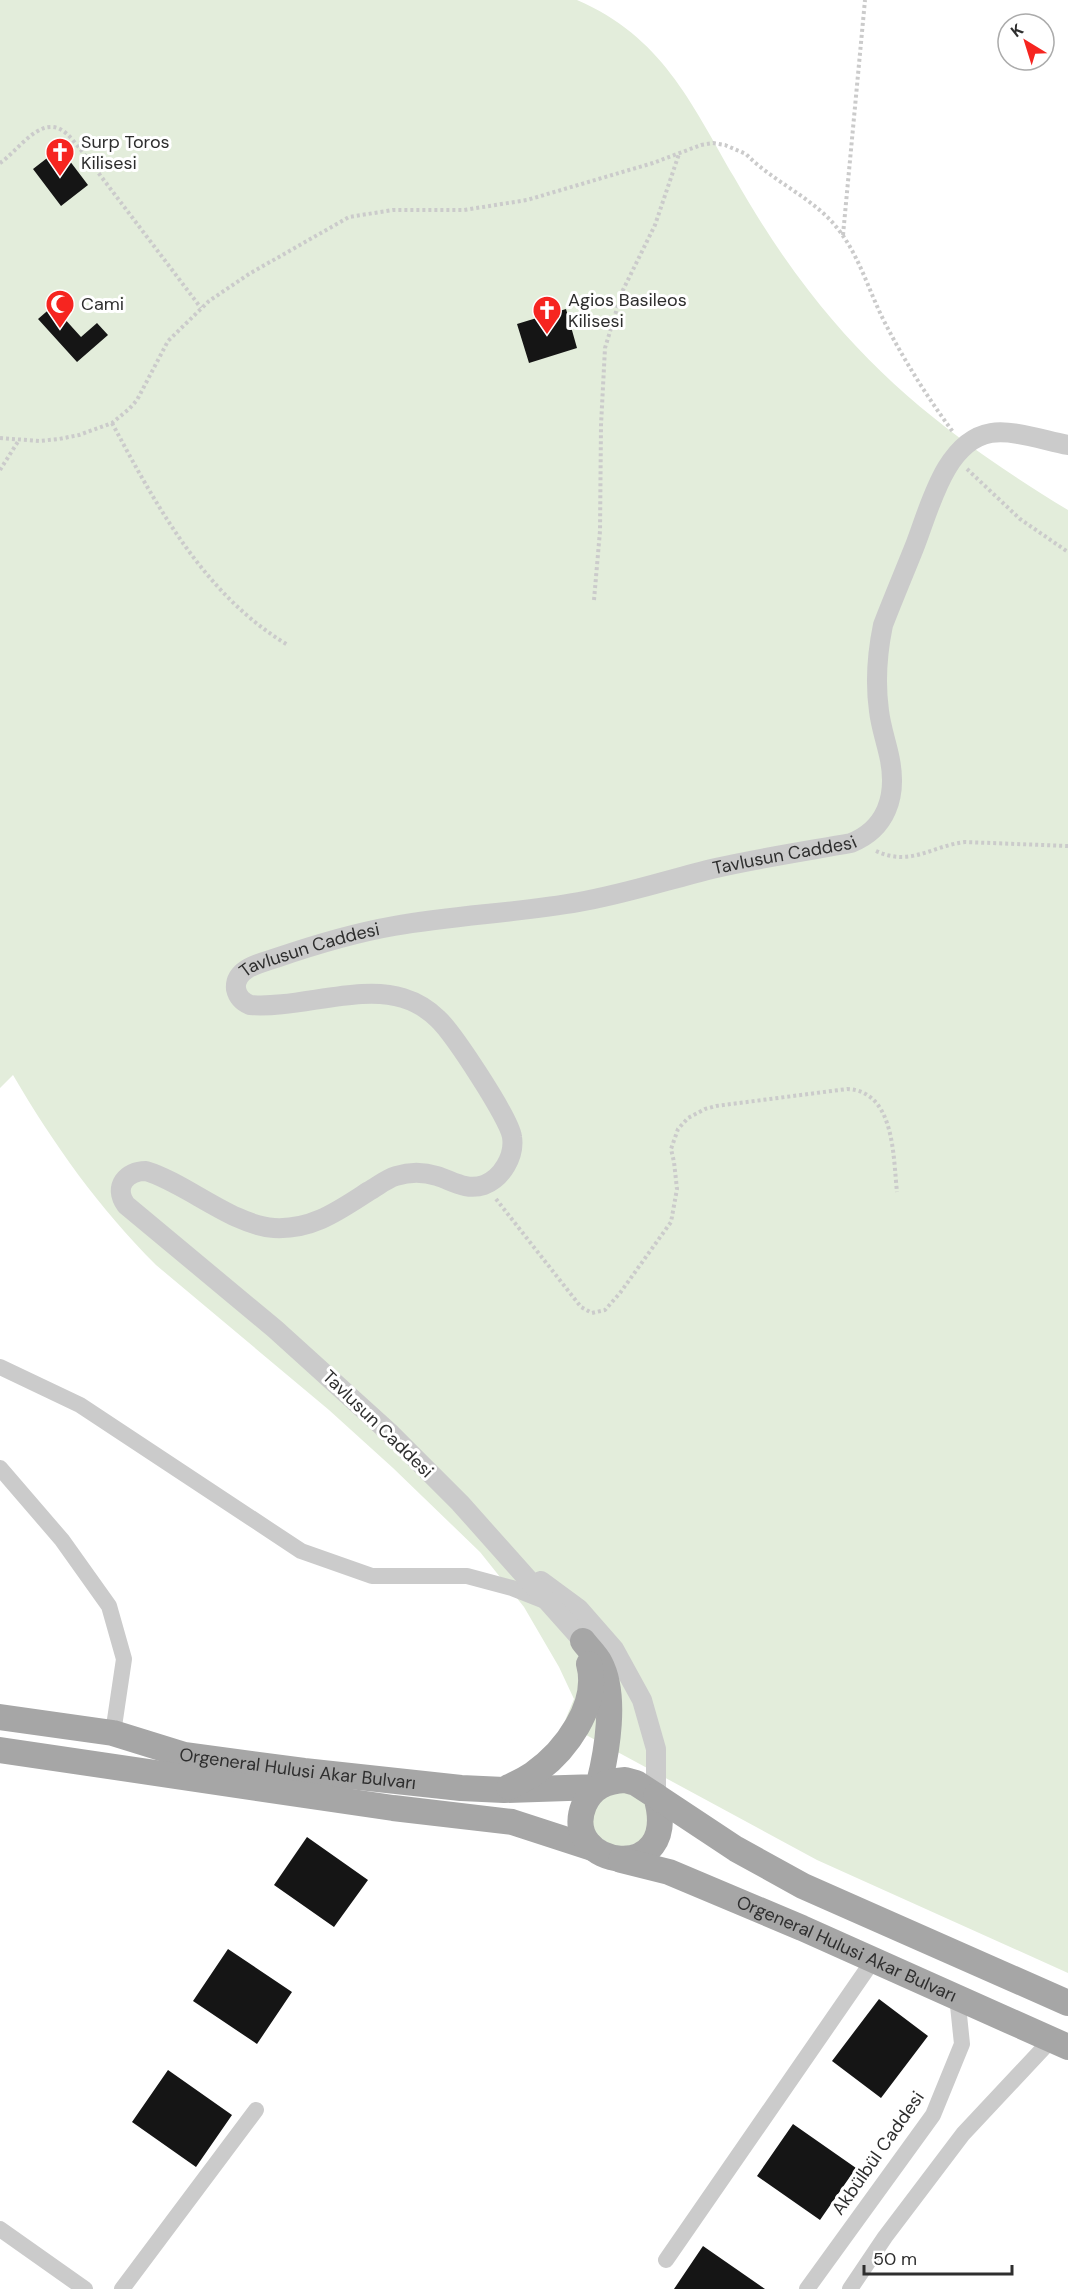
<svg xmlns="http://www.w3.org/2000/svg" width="1068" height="2289" font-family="'DM Sans',sans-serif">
<rect width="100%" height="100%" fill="#fff"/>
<!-- green -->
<path fill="#e3eddb" d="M0,0H577C662,37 690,101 734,177C756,216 781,255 809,291C883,387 965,447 1068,510V1973L817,1860L564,1723L574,1699L559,1667L524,1607L480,1552L393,1468L329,1410L156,1265C99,1208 54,1145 13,1075L0,1088Z
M610,1787L649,1798L648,1838L619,1850L593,1833L590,1812Z"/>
<!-- building -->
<path fill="#151515" d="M60,148L88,185L61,206L33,169Z
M53,306L81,337L97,323L108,335L77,362L38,319Z
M566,309L577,348L529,363L517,324Z
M307,1837L368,1880L334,1927L274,1885Z
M228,1949L292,1992L257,2044L193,2001Z
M879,1999L928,2036L881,2098L832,2061Z
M168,2070L232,2115L196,2167L132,2122Z
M793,2124L856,2168L820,2220L757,2176Z
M703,2246L765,2289H674Z"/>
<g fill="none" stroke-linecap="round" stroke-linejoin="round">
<!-- path -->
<path stroke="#cbcbcb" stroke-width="4" stroke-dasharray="3 3" stroke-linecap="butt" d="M0,163C16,153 38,118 60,129C68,133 75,143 81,150L201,308
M843,235L865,0
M112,423C156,505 205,596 288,645
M0,438L39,441L59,439L79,435L112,423L129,409L137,400L168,341L209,301L249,274L349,217L393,210H464L527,200L653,163L701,145L713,143L725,145L746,154C773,182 814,198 838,229C860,257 869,292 885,323C905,362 928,398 953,432
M967,469L1020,519L1068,552
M0,470L19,440
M594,600L600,531L601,425L605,348L622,292L655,225L679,154
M876,851C911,867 931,846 965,842L1068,846
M496,1199L581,1307L592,1313L605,1310L620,1293L671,1222L677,1189L674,1162L671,1149L678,1129L688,1118L705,1109L716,1106L847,1089C895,1091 893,1156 897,1192"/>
<!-- minor -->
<path stroke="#cbcbcb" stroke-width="16" d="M0,1367L80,1405L301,1551L372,1576H467L512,1588L550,1603
M0,1468L62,1540L109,1606L124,1659L113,1733
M0,2229L85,2289
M666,2260L874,1959
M122,2289L256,2110
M807,2289L933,2115L962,2044L957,1996
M850,2289L885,2237L963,2134L1052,2039"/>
<!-- tertiary -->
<g stroke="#cbcbcb" stroke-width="20">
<path d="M541,1581L579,1609L614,1649L642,1700L656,1749V1796"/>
<path id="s1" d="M583,1641L460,1503L391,1434L275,1329L126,1205C113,1187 126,1171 146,1171C186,1183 232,1225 274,1228C312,1230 338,1211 369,1191C378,1186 386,1179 396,1176C409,1172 424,1172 437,1176C453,1181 466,1191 484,1185C502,1178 515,1156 512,1137C510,1119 453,1033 438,1019C428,1009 416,1002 403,998C360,984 297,1009 250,1005C243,1002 238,998 236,989C234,968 261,963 276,958C314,945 354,933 394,926C456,915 518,913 579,902C626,894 670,879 716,868C760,858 806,851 851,843C886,829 897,797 890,760C887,744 881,728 879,711C875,682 877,654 883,625C893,599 904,573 914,548C929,511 944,441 991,433C1012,429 1046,441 1068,445"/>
</g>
<!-- primary -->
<g stroke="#a6a6a6" stroke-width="26">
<path id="s2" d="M0,1717L113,1733L184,1755L304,1771L461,1788L504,1790L598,1787C607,1753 617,1695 600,1663C596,1655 588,1648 583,1641"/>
<path d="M0,1750L393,1808L512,1822L592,1848"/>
<path d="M625,1780L636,1783L656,1796C683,1888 558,1868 584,1805C592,1787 606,1781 625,1780Z"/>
<path d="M509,1787C517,1783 526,1779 533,1774C565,1752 600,1705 589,1664"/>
<path d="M656,1796L736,1849L803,1886L1068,2003"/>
<path id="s3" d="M621,1860L669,1872L802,1928L1068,2047"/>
</g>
</g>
<!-- icons -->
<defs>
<g id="church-pin" transform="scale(1.5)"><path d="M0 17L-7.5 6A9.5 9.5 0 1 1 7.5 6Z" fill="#f62520" stroke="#fff"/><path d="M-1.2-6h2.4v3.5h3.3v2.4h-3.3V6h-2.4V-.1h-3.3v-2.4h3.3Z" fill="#fff"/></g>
<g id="mosque-pin" transform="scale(1.5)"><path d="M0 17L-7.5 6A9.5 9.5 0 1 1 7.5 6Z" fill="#f62520" stroke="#fff"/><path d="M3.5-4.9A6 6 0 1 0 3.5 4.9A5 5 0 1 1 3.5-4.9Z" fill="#fff"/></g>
</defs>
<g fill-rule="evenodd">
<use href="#church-pin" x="60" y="152"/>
<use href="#mosque-pin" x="60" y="304"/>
<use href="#church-pin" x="547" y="310"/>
</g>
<g text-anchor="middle" stroke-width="6" stroke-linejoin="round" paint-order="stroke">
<!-- poi labels -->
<g font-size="18" fill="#2e2e2e" stroke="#fff" text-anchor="start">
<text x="81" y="148">Surp Toros<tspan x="81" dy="21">Kilisesi</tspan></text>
<text x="568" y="306">Agios Basileos<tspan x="568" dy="21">Kilisesi</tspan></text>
<text x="81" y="310">Cami</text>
</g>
<!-- street labels -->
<g font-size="18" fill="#2e2e2e" stroke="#fff">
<text dy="6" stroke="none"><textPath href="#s1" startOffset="2042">Tavlusun Caddesi</textPath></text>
<text dy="6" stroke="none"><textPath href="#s1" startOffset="1557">Tavlusun Caddesi</textPath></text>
<text transform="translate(378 1424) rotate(44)" y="6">Tavlusun Caddesi</text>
<text dy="6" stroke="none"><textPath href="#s2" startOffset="303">Orgeneral Hulusi Akar Bulvarı</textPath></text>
<text dy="6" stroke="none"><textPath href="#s3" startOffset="243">Orgeneral Hulusi Akar Bulvarı</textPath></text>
<text transform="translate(878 2153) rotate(-55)" y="6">Akbülbül Caddesi</text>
</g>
</g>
<!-- north arrow -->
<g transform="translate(1026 42) rotate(322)"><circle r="28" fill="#ffffff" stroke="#ababab" stroke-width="1.5"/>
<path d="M0-4.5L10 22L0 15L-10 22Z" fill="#f62520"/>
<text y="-9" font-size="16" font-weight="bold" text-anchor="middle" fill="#2e2e2e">K</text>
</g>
<!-- scale -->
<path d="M864 2265v9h148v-9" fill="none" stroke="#2e2e2e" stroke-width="3"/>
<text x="873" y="2265" font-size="18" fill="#2e2e2e" stroke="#ffffff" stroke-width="4.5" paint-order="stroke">50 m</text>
</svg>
